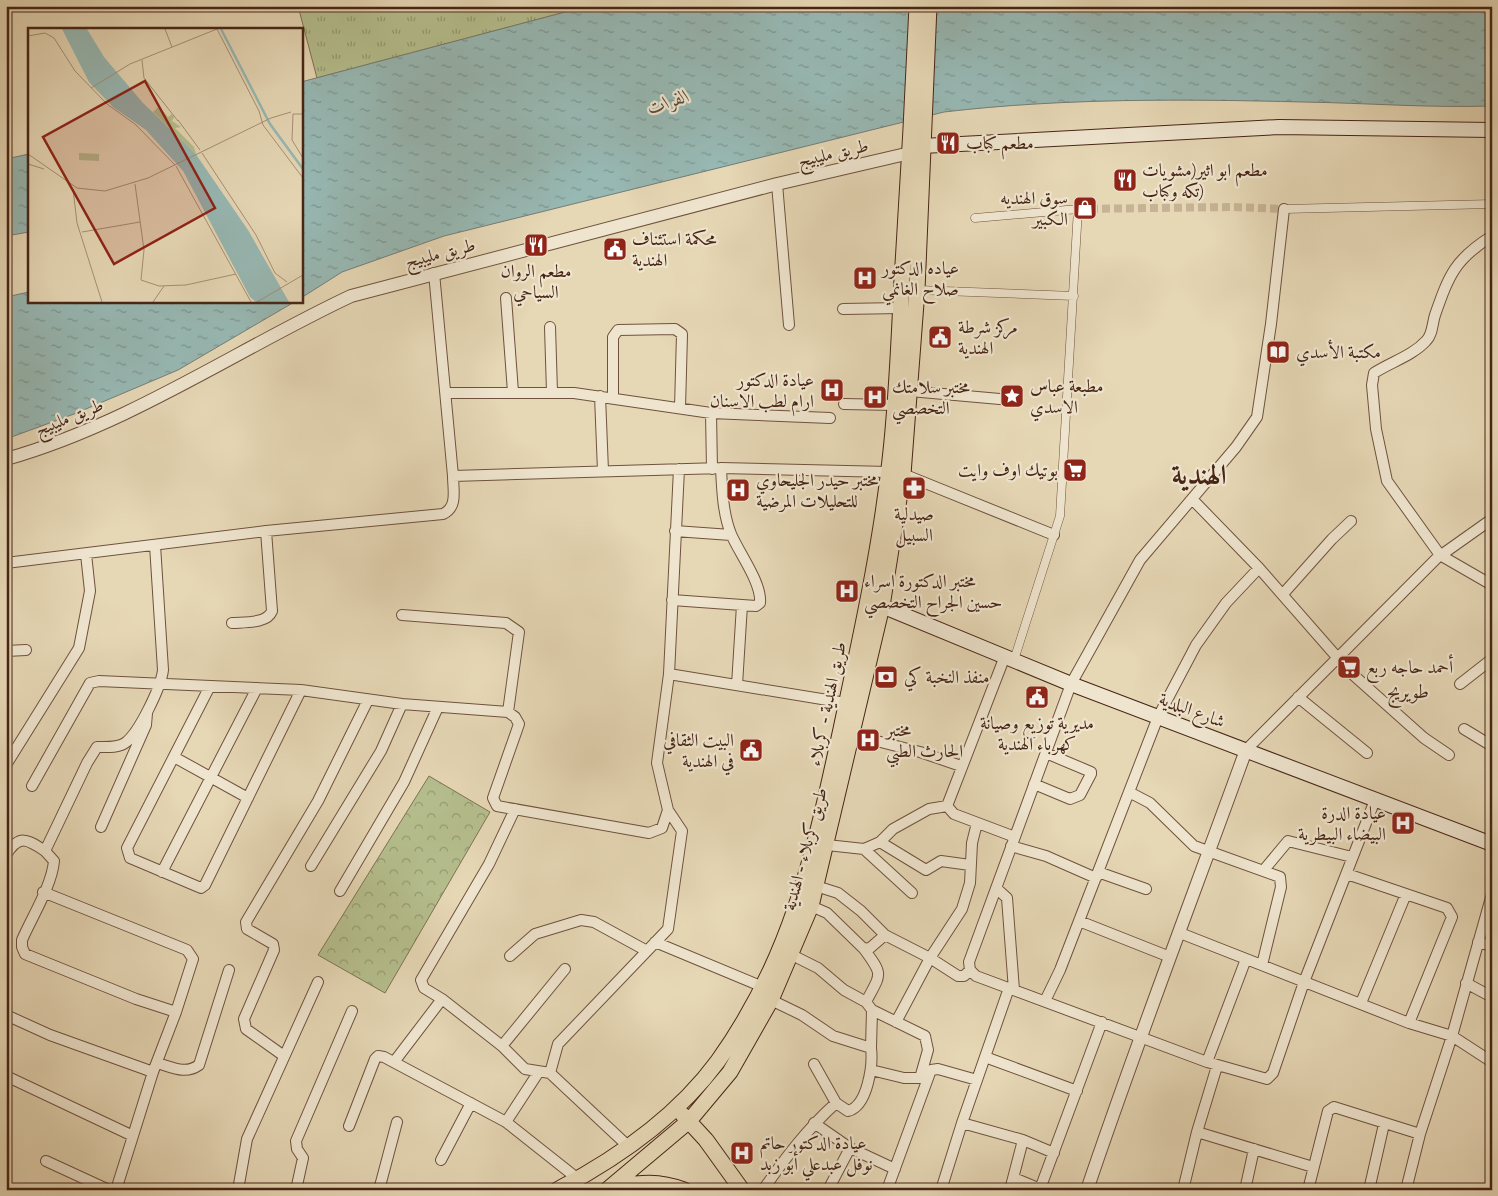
<svg xmlns="http://www.w3.org/2000/svg" width="1498" height="1196" font-family="'IM FELL Double Pica',Amiri,serif">
<defs>
<pattern id="grass-tufts" width="24" height="20" patternUnits="userSpaceOnUse" patternTransform="scale(1.25)"><rect width="24" height="20" fill="#b5be8d"/><path d="M3 7l-1-3M5 7V3M7 7l1-3M15 17l-1-3M17 17v-4M19 17l1-3" fill="none" stroke="#959a72"/></pattern>
<pattern id="park-crowns" width="20" height="18" patternUnits="userSpaceOnUse" patternTransform="scale(1.25)"><rect width="20" height="18" fill="#b5be8d"/><path d="M2 6a3 3 0 1 1 6 0M12 15a3 3 0 1 1 6 0" fill="none" stroke="#959a72"/></pattern>
<pattern id="water-ripples" width="26" height="14" patternUnits="userSpaceOnUse" patternTransform="scale(1.25)"><rect width="26" height="14" fill="#97b8b3"/><path d="M2 4q2-2 4 0t4 0M15 11q2-2 4 0t4 0" fill="none" stroke="#7d9591"/></pattern>
</defs>
<rect width="100%" height="100%" fill="#e6d7b5"/>
<filter id="stains"><feTurbulence type="fractalNoise" baseFrequency=".004" numOctaves="4"/><feColorMatrix values="0 0 0 0 .2 0 0 0 0 .09 0 0 0 0 .02 0 0 0 .5 -.17"/></filter>
<radialGradient id="worn" r=".72"><stop offset=".6" stop-color="#630" stop-opacity="0"/><stop offset="1" stop-color="#630" stop-opacity=".3"/></radialGradient>
<!-- grass -->
<path fill="url(#grass-tufts)" stroke="#7e7252" d="M298,6H588L317,78Z"/>
<!-- park -->
<path fill="url(#park-crowns)" stroke="#7e7252" d="M429,776L490,812L385,993L318,955Z"/>
<!-- water -->
<path fill="url(#water-ripples)" stroke="#777d74" d="M588,6H1492V106C1429,108 1366,103 1303,102C1184,99 1063,98 944,112L444,236L342,272L301,298V82Z
M29,154V232L6,236V159Z
M29,292V301H296L178,370L74,414L6,439V297Z"/>
<g fill="none" stroke-linecap="round" stroke-linejoin="round">
<!-- pedestrian-tunnel -->
<path stroke="#c6b395" stroke-width="8" stroke-dasharray="8 4" stroke-linecap="butt" d="M1078,209L1232,207L1284,209"/>
<!-- pedestrian casing -->
<g stroke="#6f523e" stroke-width="9">
<path id="pedestrian" d="M1284,209L1492,204
M975,218L1078,209L1060,516L1014,660
M917,290L1074,296"/>
</g>
<!-- minor casing -->
<g stroke="#6f523e" stroke-width="12">
<path id="minor" d="M777,184L789,325
M1284,209L1271,324L1257,417L1236,447L1140,560L1071,684L969,962L970,970L976,976L1207,1062L1267,1079L1273,1073L1304,982L1375,800
M1492,236C1455,259 1449,275 1435,315C1432,324 1433,334 1426,341C1412,356 1391,362 1374,373L1372,385L1376,429L1387,481L1440,555L1492,585
M506,298L513,392
M843,309L901,308
M550,327L552,392
M910,391L1011,400
M446,393H574L711,413L830,418
M600,396L603,471
M613,398V337L618,330L675,329L682,334L680,408
M844,404L894,405
M711,413L712,469
M903,474L1054,535
M453,476L721,468L889,472
M1192,499L1259,568L1350,672L1424,738L1449,755
M675,531L731,535
M6,563L266,531L443,514C458,507 453,490 453,476L434,273
M1283,594L1332,539L1351,521
M672,600L756,606L760,603C762,583 739,553 731,534C723,514 722,490 721,468
M402,615L506,623L519,632L508,712
M232,623C244,622 267,624 272,611L266,531
M6,651L26,650
M1005,656L947,806L954,814L1015,837
M669,674L846,703
M1460,684L1492,659
M737,685L742,605
M210,686L127,848L130,858L201,888L205,885L301,690
M1298,697L1367,753
M1464,729L1492,746
M853,735L920,752L961,766
M1246,750L1437,558L1492,519
M174,757L248,798
M6,765L79,648L90,591L86,554
M1034,784L1070,799L1080,795L1091,774V772L1046,753
M32,786L90,683L99,681L301,690L402,704L508,712L515,717L519,724L493,798L497,806L649,833L662,828L668,810L657,763L669,674L679,469
M1129,792L1150,803L1194,846L1280,877L1281,887L1262,965
M515,809L489,864L421,980L424,988L442,999L502,1046L525,1069L550,1073
M101,827L146,725L147,713
M880,842L926,870L941,861L970,865
M827,845L864,849L880,842L893,829L929,809L947,806
M1011,846L1046,856L1096,878
M864,849L912,893
M6,855C19,834 27,839 45,851
M311,866L381,751L402,704
M1263,871L1288,841L1352,857
M162,872L257,688
M1098,872L1146,889
M1347,874L1447,908L1452,917L1409,1023
M816,886L838,893L861,911L885,935L930,958L958,976H964L970,970
M996,888L1007,898L1014,990
M340,891L404,782L438,707
M43,892L187,950L193,959L176,1012L136,999L25,954L22,947V940C32,917 52,885 54,861L45,851L87,763L97,747C106,747 118,748 125,743C139,733 161,687 163,670L155,545
M811,906L827,913L864,949L870,948L885,935
M1079,921L1170,957
M1180,933L1409,1023L1452,1036L1492,1062
M655,942L763,987
M1478,942L1492,946
M864,949C884,976 881,973 866,1002
M792,955L818,968L844,990L866,1002L872,1010L925,1036L928,1050L920,1078
M510,956L535,934L581,920L594,922L647,951
M1466,983L1492,997
M771,1000L802,1015L833,1036L871,1048C873,1064 868,1106 848,1111L836,1103L814,1064
M1045,1001L1060,970L1158,717L1196,645L1226,603L1259,568
M1361,1003L1406,894
M6,1015L50,1035L153,1072
M896,1022L930,958L962,909L970,883L972,843L977,823
M502,1046L565,969
M871,1048L872,1010
M284,1056L246,1029L244,1019L274,950L273,944L247,929L246,922L318,801L368,700
M985,1057L1077,1091
M394,1062L442,999
M1207,1062L1246,959
M157,1063C172,1067 185,1075 199,1065L229,970
M871,1070L904,1078H927
M538,1073L506,1122L578,1179
M6,1076L133,1136
M814,1123L850,1148L895,1169
M962,1123L1023,1140L1054,1153
M349,1126L375,1059L378,1056L384,1057L506,1122
M1197,1132L1313,1167
M629,1147L550,1073L558,1044L668,929L682,831L668,810
M441,1160L471,1103
M46,1161L109,1190
M1014,1178L1043,1190
M1040,1189L1102,1022
M116,1190L153,1072L176,1012
M238,1190L247,1139L318,982
M296,1190L303,1158L297,1149L296,1141L352,1011
M379,1190L397,1122
M763,1190C785,1158 807,1129 836,1103
M828,1190L850,1148
M887,1190L931,1070L938,1069L977,1080
M941,1190L962,1123L1009,988
M1010,1190L1023,1140
M1183,1190L1197,1132L1217,1066
M1245,1190L1254,1149
M1308,1190L1328,1111L1334,1107L1420,1134
M1369,1190L1384,1124
M1406,1190L1420,1134L1452,1036L1492,894"/>
</g>
<!-- tertiary casing -->
<g stroke="#6f523e" stroke-width="14">
<path id="tertiary" d="M6,459C130,424 236,350 351,296L777,184L910,153
M1087,1190C1137,1042 1193,896 1246,750"/>
</g>
<!-- secondary casing -->
<g stroke="#472516" stroke-width="16">
<path id="secondary" d="M922,146L1279,127L1492,130
M882,606L1071,684L1492,844"/>
</g>
<!-- primary casing -->
<g stroke="#472516" stroke-width="17">
<path id="primary" d="M683,1115L706,1140L742,1190
M612,1187C640,1183 657,1180 684,1190
M557,1190C618,1158 677,1117 718,1061C793,956 814,852 841,729C860,640 880,551 890,460C897,400 899,339 902,279C908,188 913,97 917,6
M607,1190L689,1121L730,1072L771,1000L811,906L882,606L903,474L917,290L929,6"/>
</g>
<!-- pedestrian -->
<use href="#pedestrian" stroke="#efe5cf" stroke-width="8"/>
<!-- minor -->
<use href="#minor" stroke="#efe5cf" stroke-width="10"/>
<!-- tertiary -->
<use href="#tertiary" stroke="#efe5cf" stroke-width="12"/>
<!-- secondary -->
<use href="#secondary" stroke="#efe5cf" stroke-width="14"/>
<!-- primary -->
<use href="#primary" stroke="#e6d7b5" stroke-width="15"/>
</g>
<!-- icons -->
<defs>
<g id="restaurant-square" transform="scale(1.25)"><rect x="-9" y="-9" width="18" height="18" rx="4" fill="#8f2418" stroke="#efe5cf"/><path d="M-5-6h1v4h1v-4h1v4h1v-4h1v5L-1.5 .5V6h-2V.5L-5-1ZM5-6V6H3V1.5H1.5Q1.5-4 5-6Z" fill="#fff"/></g>
<g id="shop-square" transform="scale(1.25)"><rect x="-9" y="-9" width="18" height="18" rx="4" fill="#8f2418" stroke="#efe5cf"/><path d="M-5-2.5h2.3a2.7 3.5 0 0 1 5.4 0H5L5.5 6h-11ZM-1.5-2.5h3a1.5 2.3 0 0 0-3 0Z" fill="#fff"/></g>
<g id="civic-square" transform="scale(1.25)"><rect x="-9" y="-9" width="18" height="18" rx="4" fill="#8f2418" stroke="#efe5cf"/><path d="M-.6-6.5H3V-4.5H.6V-3L4-1V1h2V6H-6V1h2V-1L-.6-3ZM-1.2 2.5V6h2.4V2.5Z" fill="#fff"/></g>
<g id="hospital-square" transform="scale(1.25)"><rect x="-9" y="-9" width="18" height="18" rx="4" fill="#8f2418" stroke="#efe5cf"/><path d="M-5-5h3v3.5h4V-5h3V5h-3V1.5h-4V5h-3Z" fill="#fff"/></g>
<g id="library-square" transform="scale(1.25)"><rect x="-9" y="-9" width="18" height="18" rx="4" fill="#8f2418" stroke="#efe5cf"/><path d="M-6-4Q-3-5.5-.7-3.5V5Q-3 3-6 4ZM6-4Q3-5.5 .7-3.5V5Q3 3 6 4Z" fill="#fff"/></g>
<g id="sight-square" transform="scale(1.25)"><rect x="-9" y="-9" width="18" height="18" rx="4" fill="#8f2418" stroke="#efe5cf"/><path d="M0-6L1.8-2.2L6-1.7L2.9 1.2L3.7 5.4L0 3.3L-3.7 5.4L-2.9 1.2L-6-1.7L-1.8-2.2Z" fill="#fff"/></g>
<g id="supermarket-square" transform="scale(1.25)"><rect x="-9" y="-9" width="18" height="18" rx="4" fill="#8f2418" stroke="#efe5cf"/><path d="M-6-5.5h2.5l.6 2H6L4.5 2H-2.5L-4.4-4H-6ZM-1.5 3.2a1.3 1.3 0 1 0 .1 0ZM3 3.2a1.3 1.3 0 1 0 .1 0Z" fill="#fff"/></g>
<g id="pharmacy-square" transform="scale(1.25)"><rect x="-9" y="-9" width="18" height="18" rx="4" fill="#8f2418" stroke="#efe5cf"/><path d="M-2-6h4v4h4v4h-4v4h-4v-4h-4v-4h4Z" fill="#fff"/></g>
<g id="bank-square" transform="scale(1.25)"><rect x="-9" y="-9" width="18" height="18" rx="4" fill="#8f2418" stroke="#efe5cf"/><path d="M-6-4H6V4H-6ZM0-2.3a2.3 2.3 0 1 0 0 4.6a2.3 2.3 0 1 0 0-4.6Z" fill="#fff"/></g>
</defs>
<g fill-rule="evenodd">
<use href="#restaurant-square" x="948" y="143"/>
<use href="#restaurant-square" x="1125" y="180"/>
<use href="#shop-square" x="1085" y="208"/>
<use href="#restaurant-square" x="536" y="245"/>
<use href="#civic-square" x="615" y="249"/>
<use href="#hospital-square" x="865" y="278"/>
<use href="#civic-square" x="940" y="337"/>
<use href="#library-square" x="1278" y="352"/>
<use href="#hospital-square" x="832" y="390"/>
<use href="#sight-square" x="1012" y="396"/>
<use href="#hospital-square" x="875" y="397"/>
<use href="#supermarket-square" x="1075" y="470"/>
<use href="#pharmacy-square" x="914" y="488"/>
<use href="#hospital-square" x="738" y="490"/>
<use href="#hospital-square" x="847" y="591"/>
<use href="#supermarket-square" x="1349" y="667"/>
<use href="#bank-square" x="886" y="677"/>
<use href="#civic-square" x="1037" y="697"/>
<use href="#hospital-square" x="868" y="740"/>
<use href="#civic-square" x="751" y="750"/>
<use href="#hospital-square" x="1403" y="823"/>
<use href="#hospital-square" x="742" y="1153"/>
</g>
<g text-anchor="middle" stroke-width="4.5" stroke-linejoin="round" paint-order="stroke">
<!-- poi labels -->
<g font-size="18" fill="#472516" stroke="#efe5cf" text-anchor="start">
<text x="966" y="149">مطعم كباب</text>
<text x="1142" y="176">مطعم ابو اثير(مشويات<tspan x="1142" dy="21">تكه وكباب)</tspan></text>
<text x="1068" y="204" text-anchor="end">سوق الهنديه<tspan x="1068" dy="21">الكبير</tspan></text>
<text x="632" y="245">محكمة استئناف<tspan x="632" dy="21">الهندية</tspan></text>
<text x="882" y="274">عياده الدكتور<tspan x="882" dy="21">صلاح الغانمي</tspan></text>
<text x="536" y="277" text-anchor="middle">مطعم الروان<tspan x="536" dy="21">السياحي</tspan></text>
<text x="958" y="333">مركز شرطة<tspan x="958" dy="21">الهندية</tspan></text>
<text x="1296" y="358">مكتبة الأسدي</text>
<text x="814" y="386" text-anchor="end">عيادة الدكتور<tspan x="814" dy="21">ارام لطب الاسنان</tspan></text>
<text x="1030" y="392">مطبعة عباس<tspan x="1030" dy="21">الاسدي</tspan></text>
<text x="892" y="393">مختبر سلامتك<tspan x="892" dy="21">التخصصي</tspan></text>
<text x="1058" y="476" text-anchor="end">بوتيك اوف وايت</text>
<text x="756" y="486">مختبر حيدر الجليحاوي<tspan x="756" dy="21">للتحليلات المرضية</tspan></text>
<text x="914" y="520" text-anchor="middle">صيدلية<tspan x="914" dy="21">السبيل</tspan></text>
<text x="864" y="587">مختبر الدكتورة اسراء<tspan x="864" dy="21">حسين الجراح التخصصي</tspan></text>
<text x="1366" y="673">أحمد حاجه ربع</text>
<text x="904" y="683">منفذ النخبة كي</text>
<text x="1037" y="729" text-anchor="middle">مديرية توزيع وصيانة<tspan x="1037" dy="21">كهرباء الهندية</tspan></text>
<text x="886" y="736">مختبر<tspan x="886" dy="21">الحارث الطبي</tspan></text>
<text x="734" y="746" text-anchor="end">البيت الثقافي<tspan x="734" dy="21">في الهندية</tspan></text>
<text x="1386" y="819" text-anchor="end">عيادة الدرة<tspan x="1386" dy="21">البيضاء البيطرية</tspan></text>
<text x="760" y="1149">عيادة الدكتور حاتم<tspan x="760" dy="21">نوفل عبدعلي أبو زبد</tspan></text>
</g>
<!-- street labels -->
<g font-size="18" fill="#472516" stroke="#efe5cf">
<text transform="translate(833 153) rotate(-13)" y="6">طريق مليبيج</text>
<text transform="translate(440 253) rotate(-14)" y="6">طريق مليبيج</text>
<text transform="translate(69 417) rotate(-22)" y="6">طريق مليبيج</text>
<text transform="translate(827 704) rotate(-78)" y="6">طريق الهندية - كربلاء</text>
<text transform="translate(1192 710) rotate(21)" y="6">شارع البلدية</text>
<text transform="translate(805 849) rotate(-75)" y="6">طريق كربلاء - الهندية</text>
</g>
<!-- water labels -->
<g font-size="19" font-style="italic" fill="#5b4a3d" stroke="#efe5cf">
<text transform="translate(668 101) rotate(-19)" y="7">الفرات</text>
</g>
<!-- quarter labels -->
<g font-size="20" fill="#472516" stroke="#efe5cf">
<text x="1408" y="698">طويريج</text>
</g>
<!-- town labels -->
<g font-size="28" font-weight="bold" fill="#472516" stroke="#efe5cf">
<text x="1199" y="484">الهندية</text>
</g>
</g>
<!-- overview -->
<g transform="translate(28 28)">
<rect width="275" height="275" fill="#e6d7b5"/>
<path d="M131,78L140,89L144,86L146,89L144,93L153,99L147,100L166,119L168,126L125,84Z" fill="#b5be8d"/>
<path d="M51,125L71,126V133L51,132Z" fill="#b5be8d"/>
<path d="M34,1H59L76,29L115,75L167,125L220,202L261,274H228L222,269L155,143L118,102L85,79L61,54Z" fill="#97b8b3"/>
<path fill="none" stroke="#97b8b3" stroke-width="2.5" d="M193,1L242,96L275,141"/>
<path fill="none" stroke="#a69075" stroke-width="1" d="M137,1L144,19M189,1L231,83L235,97L275,150M0,8L17,5L26,10L47,43L79,76L108,97L147,137M114,32L116,50L150,93M63,60L102,36L189,1M275,86H265L264,112L275,130M150,92L172,122M174,125L228,207L247,245L259,254M0,126L49,160L77,163L120,150L243,90L263,84M0,136L16,141M148,138L223,274M107,156L116,222L113,252L131,258L158,257L208,246M45,161L49,195L74,274M54,204L112,194M125,274L136,258M229,274L275,247"/>
<path fill="#8f2418" fill-opacity="0.15" stroke="#8f2418" stroke-width="2.5" d="M117,53L187,180L86,236L15,109Z"/>
<rect width="275" height="275" fill="none" stroke="#472516" stroke-width="2.5"/>
</g>
<!-- margin -->
<rect width="1498" height="1196" fill="none" stroke="#e6d7b5" stroke-width="25"/>
<rect x="8" y="8" width="1483" height="1181" fill="none" stroke="#472516" stroke-width="2.5"/>
<rect x="12" y="12" width="1473" height="1171" fill="none" stroke="#472516"/>
<rect width="100%" height="100%" filter="url(#stains)"/>
<rect width="100%" height="100%" fill="url(#worn)"/>
</svg>
